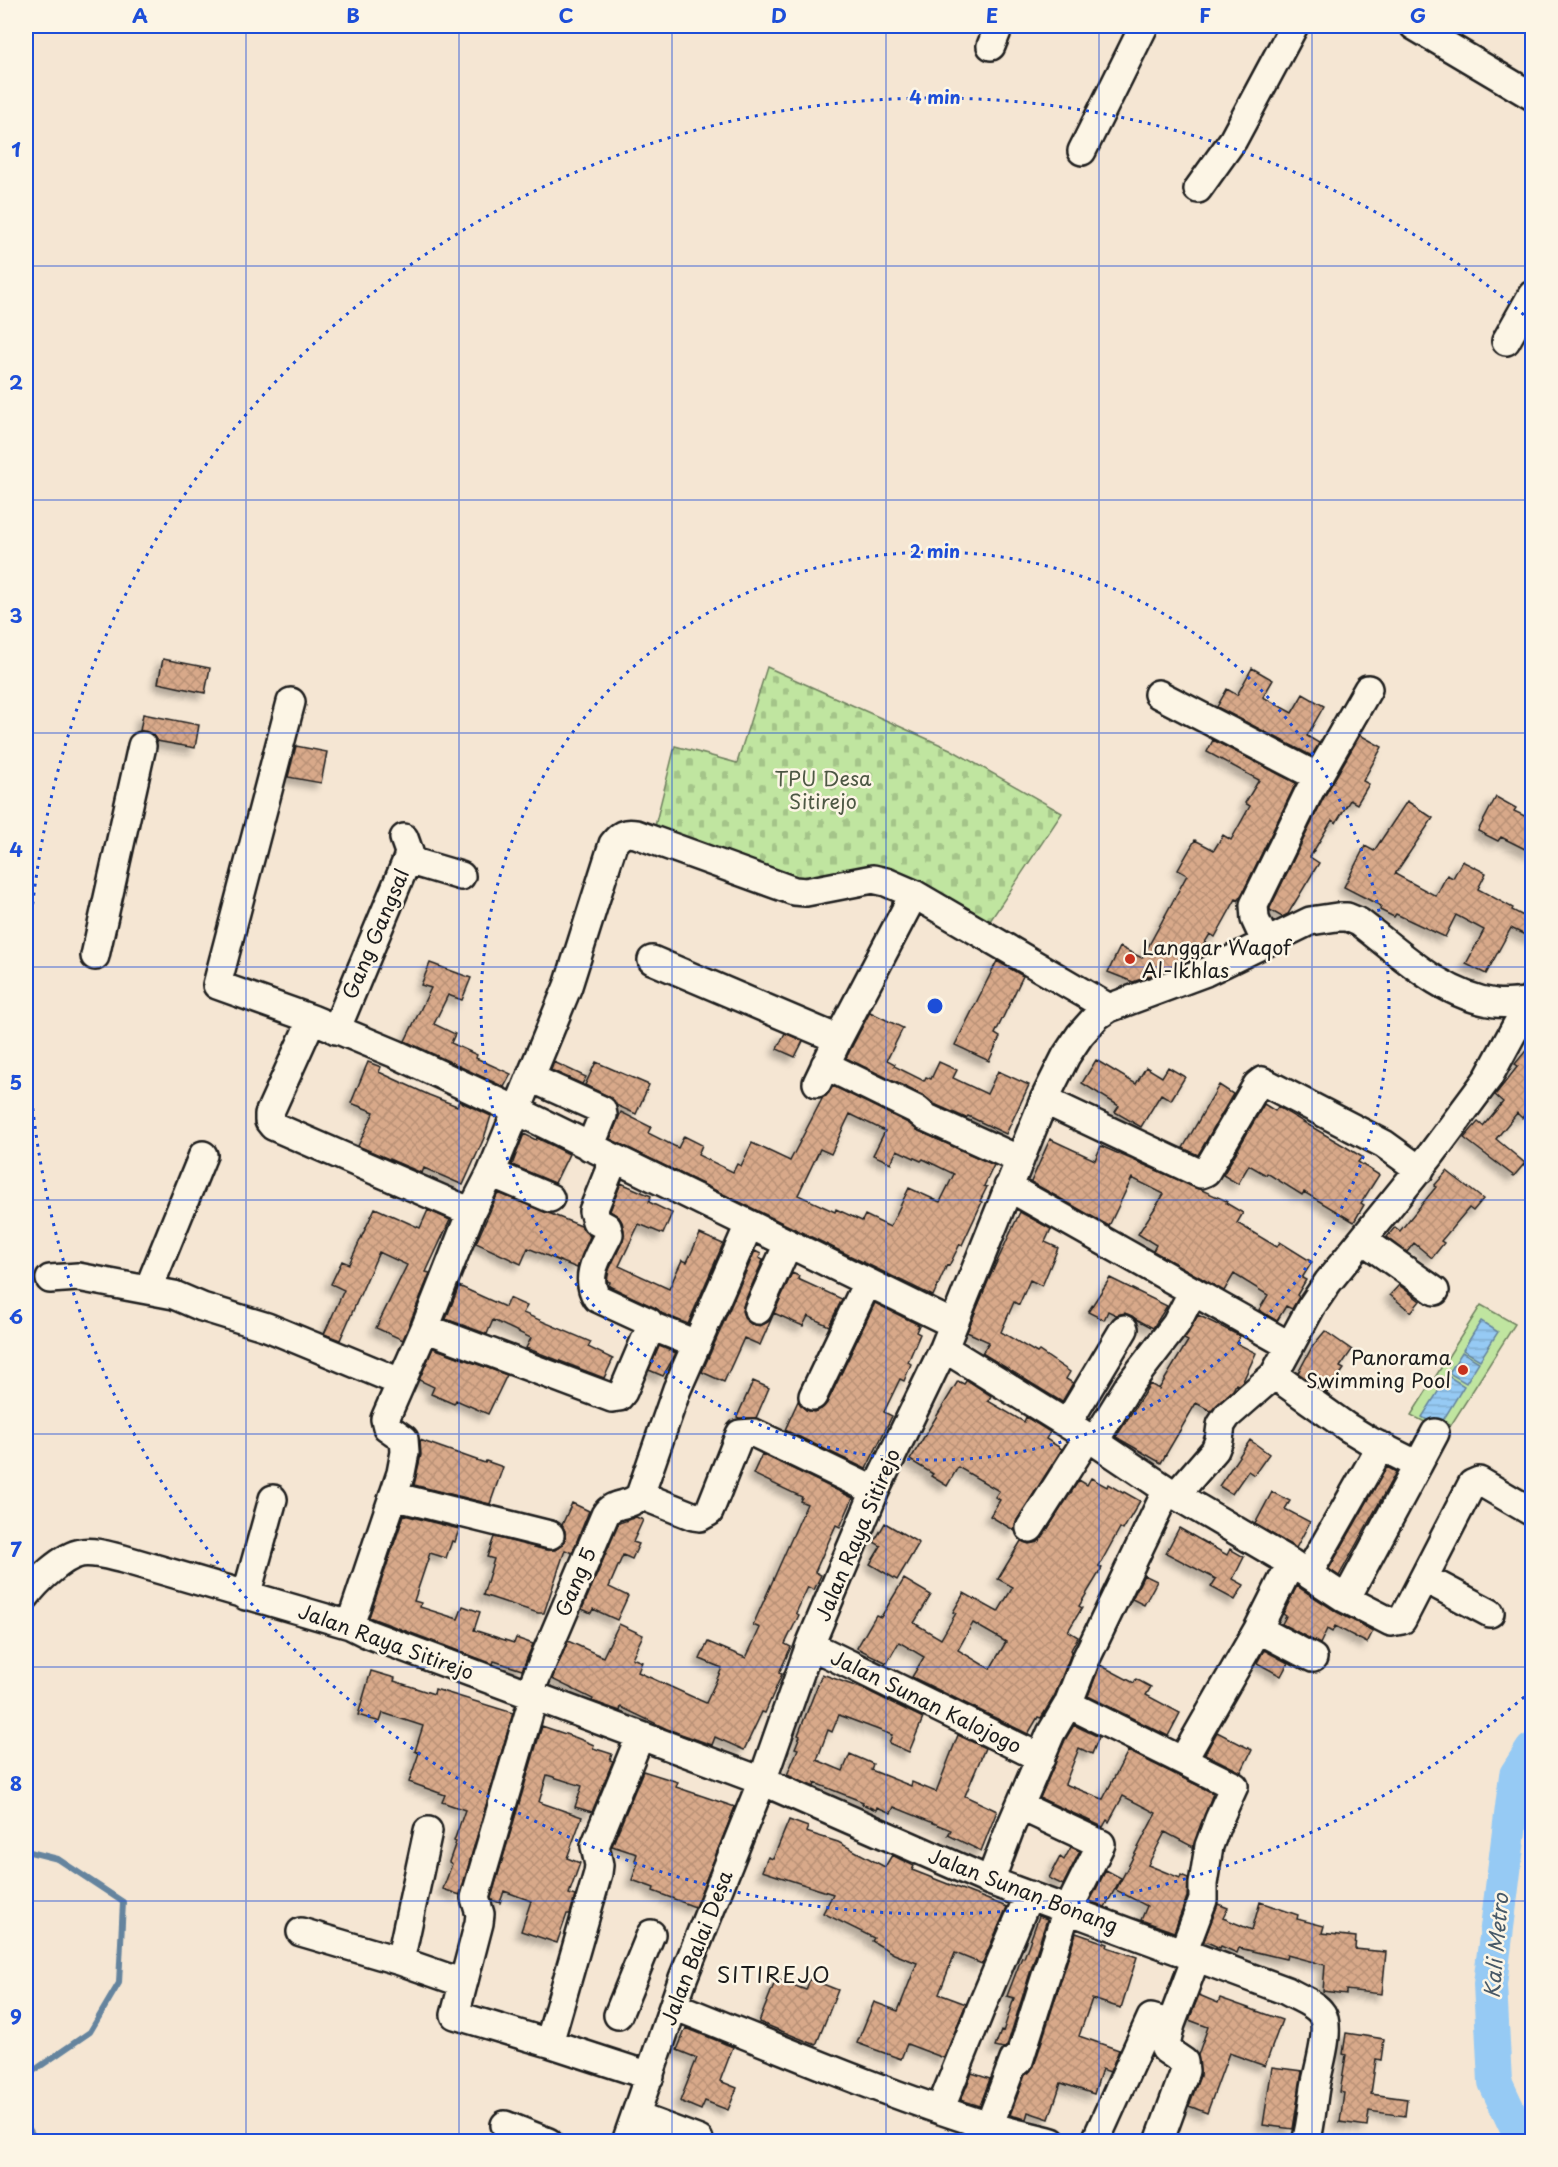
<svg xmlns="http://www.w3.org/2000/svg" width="1558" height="2167" font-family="'Playpen Sans',sans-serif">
<defs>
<pattern id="cemetery-stones" width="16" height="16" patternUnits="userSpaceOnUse" patternTransform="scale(1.5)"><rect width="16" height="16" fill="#c0e5a0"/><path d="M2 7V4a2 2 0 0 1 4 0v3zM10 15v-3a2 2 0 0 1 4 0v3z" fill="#a4c489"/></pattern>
<pattern id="water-rules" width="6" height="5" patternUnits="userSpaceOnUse" patternTransform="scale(1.5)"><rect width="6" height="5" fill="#96caf4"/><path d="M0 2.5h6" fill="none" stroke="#81add1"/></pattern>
<pattern id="building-cross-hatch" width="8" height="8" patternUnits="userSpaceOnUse" patternTransform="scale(1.5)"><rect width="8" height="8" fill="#d8a98a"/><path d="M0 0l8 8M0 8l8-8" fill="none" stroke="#b99176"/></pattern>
<filter id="shadow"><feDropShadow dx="-5.5" dy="5.5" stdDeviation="3" flood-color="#0004"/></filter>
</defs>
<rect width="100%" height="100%" fill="#f5e6d3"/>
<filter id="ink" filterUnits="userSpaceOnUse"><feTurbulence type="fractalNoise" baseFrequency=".0167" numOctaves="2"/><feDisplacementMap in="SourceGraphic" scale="12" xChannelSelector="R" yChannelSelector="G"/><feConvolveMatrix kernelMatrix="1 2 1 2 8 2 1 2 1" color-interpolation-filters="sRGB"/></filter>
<g filter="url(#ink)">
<!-- grass -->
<path fill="#c0e5a0" stroke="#6e805e" stroke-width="1.5" d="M1481,1305L1515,1324L1446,1433L1411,1415Z"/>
<!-- cemetery -->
<path fill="url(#cemetery-stones)" stroke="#6e805e" stroke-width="1.5" d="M767,667L950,749L1062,813L986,927L892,873L806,886L652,838L675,746L737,763Z"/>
<!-- water -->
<path fill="url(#water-rules)" stroke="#65849e" stroke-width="1.5" d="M1481,1321L1498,1332L1480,1360L1463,1350Z
M1462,1352L1479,1362L1466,1383L1449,1373Z
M1448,1376L1464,1386L1439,1427L1422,1417Z"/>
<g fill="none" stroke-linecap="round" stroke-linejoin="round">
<!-- stream -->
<path stroke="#65849e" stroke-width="6" d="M26,1851L58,1859L123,1902L119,1983L90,2032L26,2076
M26,2124L37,2142"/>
<!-- river -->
<path stroke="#96caf4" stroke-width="34" d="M1523,2142L1495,2082L1490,1984L1516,1775L1532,1750"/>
</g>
<!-- building -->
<path fill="url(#building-cross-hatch)" stroke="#1c1c1c" stroke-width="1.5" fill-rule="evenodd" filter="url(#shadow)" d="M163,659L210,668L205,693L158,683Z
M1252,668L1273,680L1263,697L1292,713L1303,694L1324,706L1307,736L1319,743L1312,756L1217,707L1227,689L1237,695Z
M143,714L199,725L195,748L157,741L152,734L140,731Z
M1360,735L1382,747L1363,781L1369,784L1357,804L1350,800L1336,823L1332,820L1310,857L1319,863L1288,914L1282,917L1270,910V908L1323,799Z
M1213,740L1296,783L1242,894L1238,900L1236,899L1215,937L1210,934L1195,959L1133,982L1108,972L1120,947L1142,958L1187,875L1178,870L1195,840L1214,850L1223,835L1231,840L1250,806L1245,803L1259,780L1207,752Z
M296,746L327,752L321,783L288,777Z
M1496,797L1516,808L1514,811L1533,820V853L1501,837L1498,841L1478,831Z
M1407,801L1433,818L1395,874L1436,896L1447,875L1453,878L1462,861L1486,873L1478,889L1513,908L1512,910L1533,921V939L1511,928L1486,974L1466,964L1484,930L1456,915L1445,937L1396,914L1394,917L1380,910L1381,906L1344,887L1365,846L1374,851Z
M997,961L1023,976L995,1034L1000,1037L989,1061L955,1045Z
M430,963L471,978L462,1000L448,995L434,1024L455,1034L451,1043L477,1055L476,1058L511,1074L504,1087L405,1041L431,988L421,985Z
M870,1012L903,1028L887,1060L895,1064L894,1066L924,1081L926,1077L931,1079L939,1062L957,1070L953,1078L987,1094L998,1071L1029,1085L1006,1134L968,1116L966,1118L934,1104L924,1096L846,1058Z
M785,1033L803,1041L795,1057L777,1049Z
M1533,1042V1105L1522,1118L1517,1113L1496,1139L1525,1163L1514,1176L1464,1138L1478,1122L1483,1126L1503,1102L1495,1095L1518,1066L1515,1064Z
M1096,1060L1136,1084L1146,1067L1162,1077L1168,1067L1185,1077L1171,1100L1161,1094L1141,1127L1115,1112L1119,1106L1082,1083Z
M368,1062L381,1067L379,1072L429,1095L457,1106L459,1101L491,1116L484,1138L463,1185L424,1168L422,1173L358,1146L374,1112L351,1103Z
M554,1062L586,1077L582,1084L551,1070Z
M596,1062L649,1085L636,1114L616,1105L608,1096L585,1085Z
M1219,1085L1233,1094L1198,1155L1183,1148Z
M833,1086L908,1123L919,1131L994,1165L984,1186L987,1187L980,1201L982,1202L962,1245L960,1244L949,1266L947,1265L933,1296L610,1139L621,1112L651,1127L648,1133L678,1148L684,1136L702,1145L698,1155L733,1172L737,1164L741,1166L752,1143L790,1161L823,1097L826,1096ZM850,1114L885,1131L873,1155L891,1163L897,1150L921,1161L923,1159L954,1174L940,1202L909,1188L890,1227L865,1215L862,1221L836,1209L835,1212L798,1195L820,1149L831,1154Z
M1264,1104L1275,1111L1278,1107L1346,1147L1362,1157L1358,1162L1379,1175L1361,1203L1364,1205L1354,1222L1304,1192L1302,1195L1267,1173L1266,1175L1249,1165L1238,1184L1223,1175Z
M524,1134L536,1140L537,1138L569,1154L555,1183L512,1165Z
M1050,1139L1095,1160L1101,1146L1227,1201L1226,1203L1243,1213L1237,1223L1277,1247L1280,1242L1312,1262L1302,1278L1306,1280L1297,1295L1299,1297L1292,1309L1286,1306L1277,1321L1259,1310L1268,1295L1234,1274L1224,1291L1153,1251L1156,1245L1138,1234L1164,1194L1132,1178L1109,1226L1031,1182Z
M1447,1171L1483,1199L1473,1211L1469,1208L1441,1241L1444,1243L1432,1258L1414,1243L1407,1252L1387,1237L1395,1227L1400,1231L1436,1187L1434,1186Z
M621,1183L651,1196L649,1202L672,1213L663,1234L639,1224L619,1266L669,1289L682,1260L687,1262L700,1234L723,1244L688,1324L661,1313L656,1308L609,1286L610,1282L607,1281L609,1270L623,1240L624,1230L622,1222L619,1217L610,1211Z
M498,1193L581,1226L590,1236L577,1268L528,1248L521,1264L476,1243Z
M375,1208L420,1228L428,1210L450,1220L426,1272L430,1273L403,1340L376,1328L407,1265L379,1252L340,1340L324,1334L344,1290L331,1284L342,1261L349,1264Z
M1020,1212L1051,1229L1045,1242L1058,1248L1042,1286L1030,1280L1019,1305L1014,1302L1001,1332L1037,1353L1039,1351L1070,1372L1066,1379L1073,1383L1062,1402L982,1353L989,1342L967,1332L989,1279Z
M755,1251L761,1254L759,1258L763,1260L744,1303L742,1311L745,1319L751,1324L760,1326L768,1322L772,1317L792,1273L799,1276L798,1279L842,1299L829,1326L808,1316L803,1326L774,1313L760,1345L744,1338L724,1382L702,1372Z
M1110,1278L1167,1306L1153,1328L1125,1313L1116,1315L1108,1311L1104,1320L1088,1312Z
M1399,1285L1420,1301L1411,1312L1390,1295Z
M459,1286L505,1307L509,1298L527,1306L523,1313L591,1342L588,1347L613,1359L604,1378L526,1348L531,1338L493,1320L487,1334L446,1319Z
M875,1303L919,1325L916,1332L920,1334L908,1362L911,1364L904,1381L900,1379L884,1412L892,1416L866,1469L785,1430L798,1401L806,1410L814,1412L821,1409L827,1403Z
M1198,1315L1240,1336L1236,1343L1256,1353L1243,1381L1238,1385L1236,1384L1233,1390L1211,1411L1196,1403L1161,1463L1116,1437L1150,1384L1159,1389L1188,1341L1184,1339Z
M1325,1331L1352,1350L1340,1367L1344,1369L1327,1393L1298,1373L1312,1347Z
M659,1346L676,1353L663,1376L649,1370Z
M433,1348L507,1375L488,1414L456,1400L454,1404L431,1394L434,1387L419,1380Z
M967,1380L991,1396L988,1401L1024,1422L1026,1417L1050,1432L1046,1439L1062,1449L1017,1520L1015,1531L990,1516L1000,1500L995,1497L999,1491L958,1467L947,1486L931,1476L933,1474L910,1460L958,1381L964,1384Z
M753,1381L769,1388L756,1418H739L737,1417Z
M420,1440L485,1463L486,1461L503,1467L490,1504L414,1485L421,1455Z
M1250,1440L1269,1454L1254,1475L1248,1471L1232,1494L1219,1486Z
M762,1454L853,1498L840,1527L836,1525L815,1572L821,1575L814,1590L808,1587L796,1613L799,1615L785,1644L791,1647L779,1673L782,1674L765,1713L762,1712L744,1750L715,1737L712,1745L667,1729L621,1707L620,1711L592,1701L593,1699L552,1679L568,1641L603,1657L619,1624L643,1635L632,1658L642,1662L638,1672L706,1703L722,1668L700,1659L708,1642L746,1658L760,1628L753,1625L807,1504L800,1501L802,1497L753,1474Z
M1387,1467L1396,1472L1339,1576L1329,1569Z
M1091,1478L1107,1487L1108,1484L1123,1493L1124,1492L1140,1501L1123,1530L1120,1528L1099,1566L1102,1568L1079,1606L1082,1608L1068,1631L1078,1637L1071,1650L1072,1651L1055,1695L1041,1718L1038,1717L1028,1734L912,1677L924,1657L899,1642L887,1663L857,1648L876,1615L881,1617L904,1579L931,1595L914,1623L941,1639L956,1613L953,1612L964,1593L998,1612L1013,1587L998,1579L1021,1541L1029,1544L1038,1542L1043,1536L1079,1480L1087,1485ZM973,1623L1006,1642L990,1669L958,1650Z
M1272,1492L1290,1501L1285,1509L1310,1522L1296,1548L1255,1524Z
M572,1503L589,1511L572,1553L565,1550L544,1613H538L483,1595L494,1559L487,1557L494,1537L546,1550H555L562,1545L565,1539V1531L562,1525Z
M404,1515L459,1529L455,1542L452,1541L446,1558L430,1553L414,1601L421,1603L420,1607L458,1619L463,1606L480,1612L474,1630L514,1643L516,1638L533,1644L522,1670L494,1661L493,1664L369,1617Z
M636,1517L643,1520L633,1542L639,1544L632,1559L623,1555L609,1587L628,1596L617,1620L593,1609L591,1613L582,1609L619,1523Z
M885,1523L919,1543L897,1580L870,1564L881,1546L874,1542Z
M1179,1528L1227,1555L1230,1549L1244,1557L1233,1579L1244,1585L1235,1600L1211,1587L1216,1579L1166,1553Z
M1144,1575L1157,1581L1144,1605L1132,1599Z
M1297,1586L1337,1612L1373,1631L1367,1643L1335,1626L1332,1632L1327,1629L1320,1644L1282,1624L1286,1616L1283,1614Z
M1264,1650L1288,1663L1281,1676L1257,1663Z
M1100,1665L1134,1683L1136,1679L1151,1687L1146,1695L1180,1713L1168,1736L1088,1696Z
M371,1671L395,1678L394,1681L434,1694L435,1689L513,1713L460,1895L443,1889L452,1864L449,1862L456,1842L454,1841L465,1810L442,1802L445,1795L409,1782L419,1753L415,1751L423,1726L383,1713L380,1722L358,1715Z
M822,1674L866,1690L923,1718L909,1752L889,1743L892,1735L839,1715L832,1732L828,1730L817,1760L843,1771L850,1754L873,1764L871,1770L911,1786L912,1782L936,1792L958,1735L985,1748L965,1796L997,1811L981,1851L948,1835L951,1830L894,1807L891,1813L877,1807L876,1810L862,1804L863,1802L815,1783L814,1787L787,1775L798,1749L795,1748L800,1736L798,1735Z
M1074,1725L1099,1737L1092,1754L1079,1748L1065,1784L1103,1799L1128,1751L1213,1793L1193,1847L1165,1832L1148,1865L1180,1878L1181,1875L1188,1878L1187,1897L1174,1932L1141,1920L1147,1906L1116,1890L1156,1813L1123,1796L1109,1822L1107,1820L1103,1827L1040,1798L1065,1740Z
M542,1726L577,1738L594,1745L593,1748L612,1754L610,1760L613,1761L592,1812L575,1807L582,1786L547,1775L539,1802L582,1817L567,1858L580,1863L569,1894L575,1896L570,1914H567L557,1943L521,1931L531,1901L504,1891L500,1903L492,1900L491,1898Z
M1217,1732L1252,1750L1241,1772L1205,1754Z
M643,1771L678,1782L676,1787L735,1807L695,1907L653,1891L654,1888L632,1880L638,1862L635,1860L637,1854L612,1846Z
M789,1820L808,1827L806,1832L838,1842L885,1867L892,1855L914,1866L912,1870L1007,1907L982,1964L955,1953L939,1994L966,2004L944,2058L907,2044L901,2059L857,2043L874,2002L898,2011L917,1963L894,1954L872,1941L874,1938L823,1913L833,1894L762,1871L768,1857L773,1859Z
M1071,1847L1080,1851L1063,1885L1049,1878L1060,1857L1064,1860Z
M1106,1870L1121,1878L1105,1907L1090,1901Z
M1260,1902L1298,1915L1297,1919L1324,1926L1322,1933L1356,1937L1355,1949L1386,1952L1382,1994L1346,1990V1994L1323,1991L1325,1965L1287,1955L1286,1959L1239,1948L1237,1953L1221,1946L1220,1948L1207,1942L1203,1943L1218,1904L1228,1908L1223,1918L1252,1930Z
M1039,1916L1047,1919L1007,2046L1003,2049L995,2047L1001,2031L1003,2032L1014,1998L1007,1996L1022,1957L1024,1958Z
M1076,1933L1108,1944L1107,1947L1137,1957L1121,2008L1092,1999L1079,2036L1119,2050L1110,2072L1102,2069L1094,2094L1061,2083L1049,2119L1028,2112L1026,2119L1010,2115L1025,2075L1034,2066Z
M776,1979L806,1990L810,1979L838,1990L816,2045L759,2022Z
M1199,1995L1218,2003L1220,1998L1282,2020L1265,2066L1229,2053L1207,2113L1189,2106L1200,2076L1198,2055L1208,2027L1189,2020Z
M686,2028L733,2047L720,2081L737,2088L728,2110L705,2101L701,2110L680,2101L697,2058L677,2050Z
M1346,2033L1384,2039L1381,2060L1376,2059L1371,2094L1407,2099L1405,2116L1369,2111L1367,2126L1340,2122L1344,2093L1340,2092L1346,2055L1343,2054Z
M1272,2067L1302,2071L1293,2129L1263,2125Z
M972,2073L990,2079L980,2106L961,2100Z"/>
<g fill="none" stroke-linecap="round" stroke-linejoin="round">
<!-- minor casing -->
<g stroke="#1c1c1c" stroke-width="32">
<path id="minor" d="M1414,26L1532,96
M991,46L999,26
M1082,151L1144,26
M1198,189L1233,140L1294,26
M1506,341L1532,295
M1158,694L1318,777
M291,702L217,985L312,1019L396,1054L516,1110L953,1324
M407,860L461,876
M1266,943L1255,919L1254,905L1309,792L1368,689
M95,956L142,746
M652,960L838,1039L817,1083
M312,1019L269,1114V1121L273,1126L471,1212
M336,1030L407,860L409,852L404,838
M838,1039L914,894
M825,1065L917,1110L925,1117L1020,1160
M531,1078L602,1110L603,1115L590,1147
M1044,1100L1201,1174L1206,1172L1257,1085L1262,1081L1384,1144L1420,1170
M614,1159L593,1211L596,1221L607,1227L609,1234C599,1255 583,1276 597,1298L649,1322L651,1326
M491,1173L550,1198
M1008,1187L1290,1346
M1363,1240L1435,1291
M50,1279L78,1277L174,1295L202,1307L267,1327L400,1382
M148,1290L203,1155
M758,1310L788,1244
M425,1328L612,1398L619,1397L623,1392L651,1326L696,1344
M944,1348L1088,1437L1167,1490L1291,1563L1346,1599L1391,1622L1402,1620L1472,1484L1479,1481L1532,1512
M1274,1375L1347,1427L1370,1441L1418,1465L1435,1433
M813,1396L867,1283
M1067,1424L1124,1329
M1094,1442L1129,1385L1176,1324L1193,1291
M640,1495L693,1516L700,1517L709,1512L740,1434L754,1433L875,1491
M393,1496L550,1535
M1175,1496L1215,1450L1219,1440L1221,1425L1227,1416L1274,1375L1311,1307L1328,1282L1430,1156L1488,1078L1532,997
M1030,1528L1088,1437
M1308,1574L1381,1446
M1424,1578L1490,1613
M26,1596C36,1582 63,1556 81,1553C95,1551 110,1556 123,1559L350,1625L368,1634L762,1781L810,1645L875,1491L944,1348L1044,1100L1066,1056L1080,1035L1097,1016L1109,1008L1206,972L1310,921L1337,917H1347L1359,922C1400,953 1442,996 1495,1003C1507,1005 1521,1002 1532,1001
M246,1596L273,1499
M1346,1599L1418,1465
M350,1625L401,1473L405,1452L404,1439L387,1427L385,1419L425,1328L471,1212L491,1173L568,986L613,844C620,835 624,832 636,834L794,891L806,892L873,879L886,882L914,894L1109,1008
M1258,1629L1313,1658
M810,1645L1041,1758
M529,1694L605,1515C613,1501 630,1508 640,1495L677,1389L749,1225
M534,1696L475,1898L480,1914L479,1923L455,2015L549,2043L650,2076
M1068,1704L1234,1786L1219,1819L1209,1846L1203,1884V1900L1183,1953
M1183,1760L1258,1629L1291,1563
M1020,1806L1101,1844L1068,1910
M990,1881L1011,1826L1051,1733L1068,1704L1085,1661L1167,1490
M301,1932L400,1961L463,1983
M400,1961L428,1831
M674,2006C777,2047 880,2092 986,2125C1008,2132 1030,2136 1052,2142
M618,2015L651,1934
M549,2043L598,1873L599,1865L595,1846L640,1736
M940,2110L981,2008L1029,1895
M635,2116L699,2140
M505,2125L548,2142
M989,2126L1014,2060L1019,2061L1067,1909
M626,2142L683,1978L762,1781L990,1881L1287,1991C1298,1998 1315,2003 1322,2014C1331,2029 1319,2066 1316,2082C1312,2102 1312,2122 1306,2142
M1095,2142L1151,2018L1171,2024L1196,1958
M1159,2142L1185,2071L1184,2062L1165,2049L1171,2024"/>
</g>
<!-- minor -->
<use href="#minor" stroke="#fcf5e5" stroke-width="27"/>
</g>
</g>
<!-- grid -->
<path fill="none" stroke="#1d4ed8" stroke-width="1.5" stroke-opacity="0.55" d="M246,26V2142M459,26V2142M672,26V2142M886,26V2142M1099,26V2142M1312,26V2142M26,266H1532M26,500H1532M26,733H1532M26,967H1532M26,1200H1532M26,1434H1532M26,1667H1532M26,1901H1532"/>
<!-- distance rings -->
<g fill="none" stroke="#1d4ed8" stroke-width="3" stroke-dasharray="3 6">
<circle cx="935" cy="1006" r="454"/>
<path d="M1531 1691A908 908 0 1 1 1531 321"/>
</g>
<!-- markers -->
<g fill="#c8321e" stroke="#fcf5e5" stroke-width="2">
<circle cx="1130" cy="959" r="6"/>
<circle cx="1463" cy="1370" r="6"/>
</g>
<g text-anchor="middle" stroke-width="5" stroke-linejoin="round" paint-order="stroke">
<!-- park labels -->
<g font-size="20" fill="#4d5844" stroke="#fcf5e5">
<text x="823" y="786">TPU Desa<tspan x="823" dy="23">Sitirejo</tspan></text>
</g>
<!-- street labels -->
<g font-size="20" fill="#1c1c1c" stroke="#fcf5e5">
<text transform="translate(376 934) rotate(-67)" y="7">Gang Gangsal</text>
<text transform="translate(858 1535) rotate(-67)" y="7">Jalan Raya Sitirejo</text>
<text transform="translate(576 1582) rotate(-67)" y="7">Gang 5</text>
<text transform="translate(386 1642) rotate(20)" y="7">Jalan Raya Sitirejo</text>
<text transform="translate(926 1702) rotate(26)" y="7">Jalan Sunan Kalojogo</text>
<text transform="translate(1023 1891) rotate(21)" y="7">Jalan Sunan Bonang</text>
<text transform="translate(697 1948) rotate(-69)" y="7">Jalan Balai Desa</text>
</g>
<!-- poi labels -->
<g font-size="20" fill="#1c1c1c" stroke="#fcf5e5" text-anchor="start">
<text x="1142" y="955">Langgar Waqof<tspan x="1142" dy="23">Al-Ikhlas</tspan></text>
<text x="1451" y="1365" text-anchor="end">Panorama<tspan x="1451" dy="23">Swimming Pool</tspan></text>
</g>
<!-- water labels -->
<g font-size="21" font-style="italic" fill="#475968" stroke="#fcf5e5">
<text transform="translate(1497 1946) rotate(-85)" y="7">Kali Metro</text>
</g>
<!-- quarter labels -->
<g font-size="22" letter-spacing="1.5" fill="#1c1c1c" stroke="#fcf5e5">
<text x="774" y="1983">SITIREJO</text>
</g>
</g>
<circle cx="935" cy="1006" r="9" fill="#1d4ed8" stroke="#fcf5e5" stroke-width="3"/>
<g font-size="18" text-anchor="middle" font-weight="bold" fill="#1d4ed8" stroke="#fcf5e5" stroke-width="5" stroke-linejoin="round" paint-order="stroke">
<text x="935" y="104">4 min</text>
<text x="935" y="558">2 min</text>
</g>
<!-- margin -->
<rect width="1558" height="2167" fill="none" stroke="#fcf5e5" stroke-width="66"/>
<rect x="33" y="33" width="1492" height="2101" fill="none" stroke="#1d4ed8" stroke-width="2"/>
<g font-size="20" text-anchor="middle" font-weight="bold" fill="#1d4ed8">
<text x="140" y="23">A</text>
<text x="353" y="23">B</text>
<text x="566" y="23">C</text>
<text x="779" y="23">D</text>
<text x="992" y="23">E</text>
<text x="1205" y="23">F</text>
<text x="1418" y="23">G</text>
<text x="16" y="157">1</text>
<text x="16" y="390">2</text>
<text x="16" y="623">3</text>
<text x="16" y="857">4</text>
<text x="16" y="1090">5</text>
<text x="16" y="1324">6</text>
<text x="16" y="1557">7</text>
<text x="16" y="1791">8</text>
<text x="16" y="2024">9</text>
</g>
</svg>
